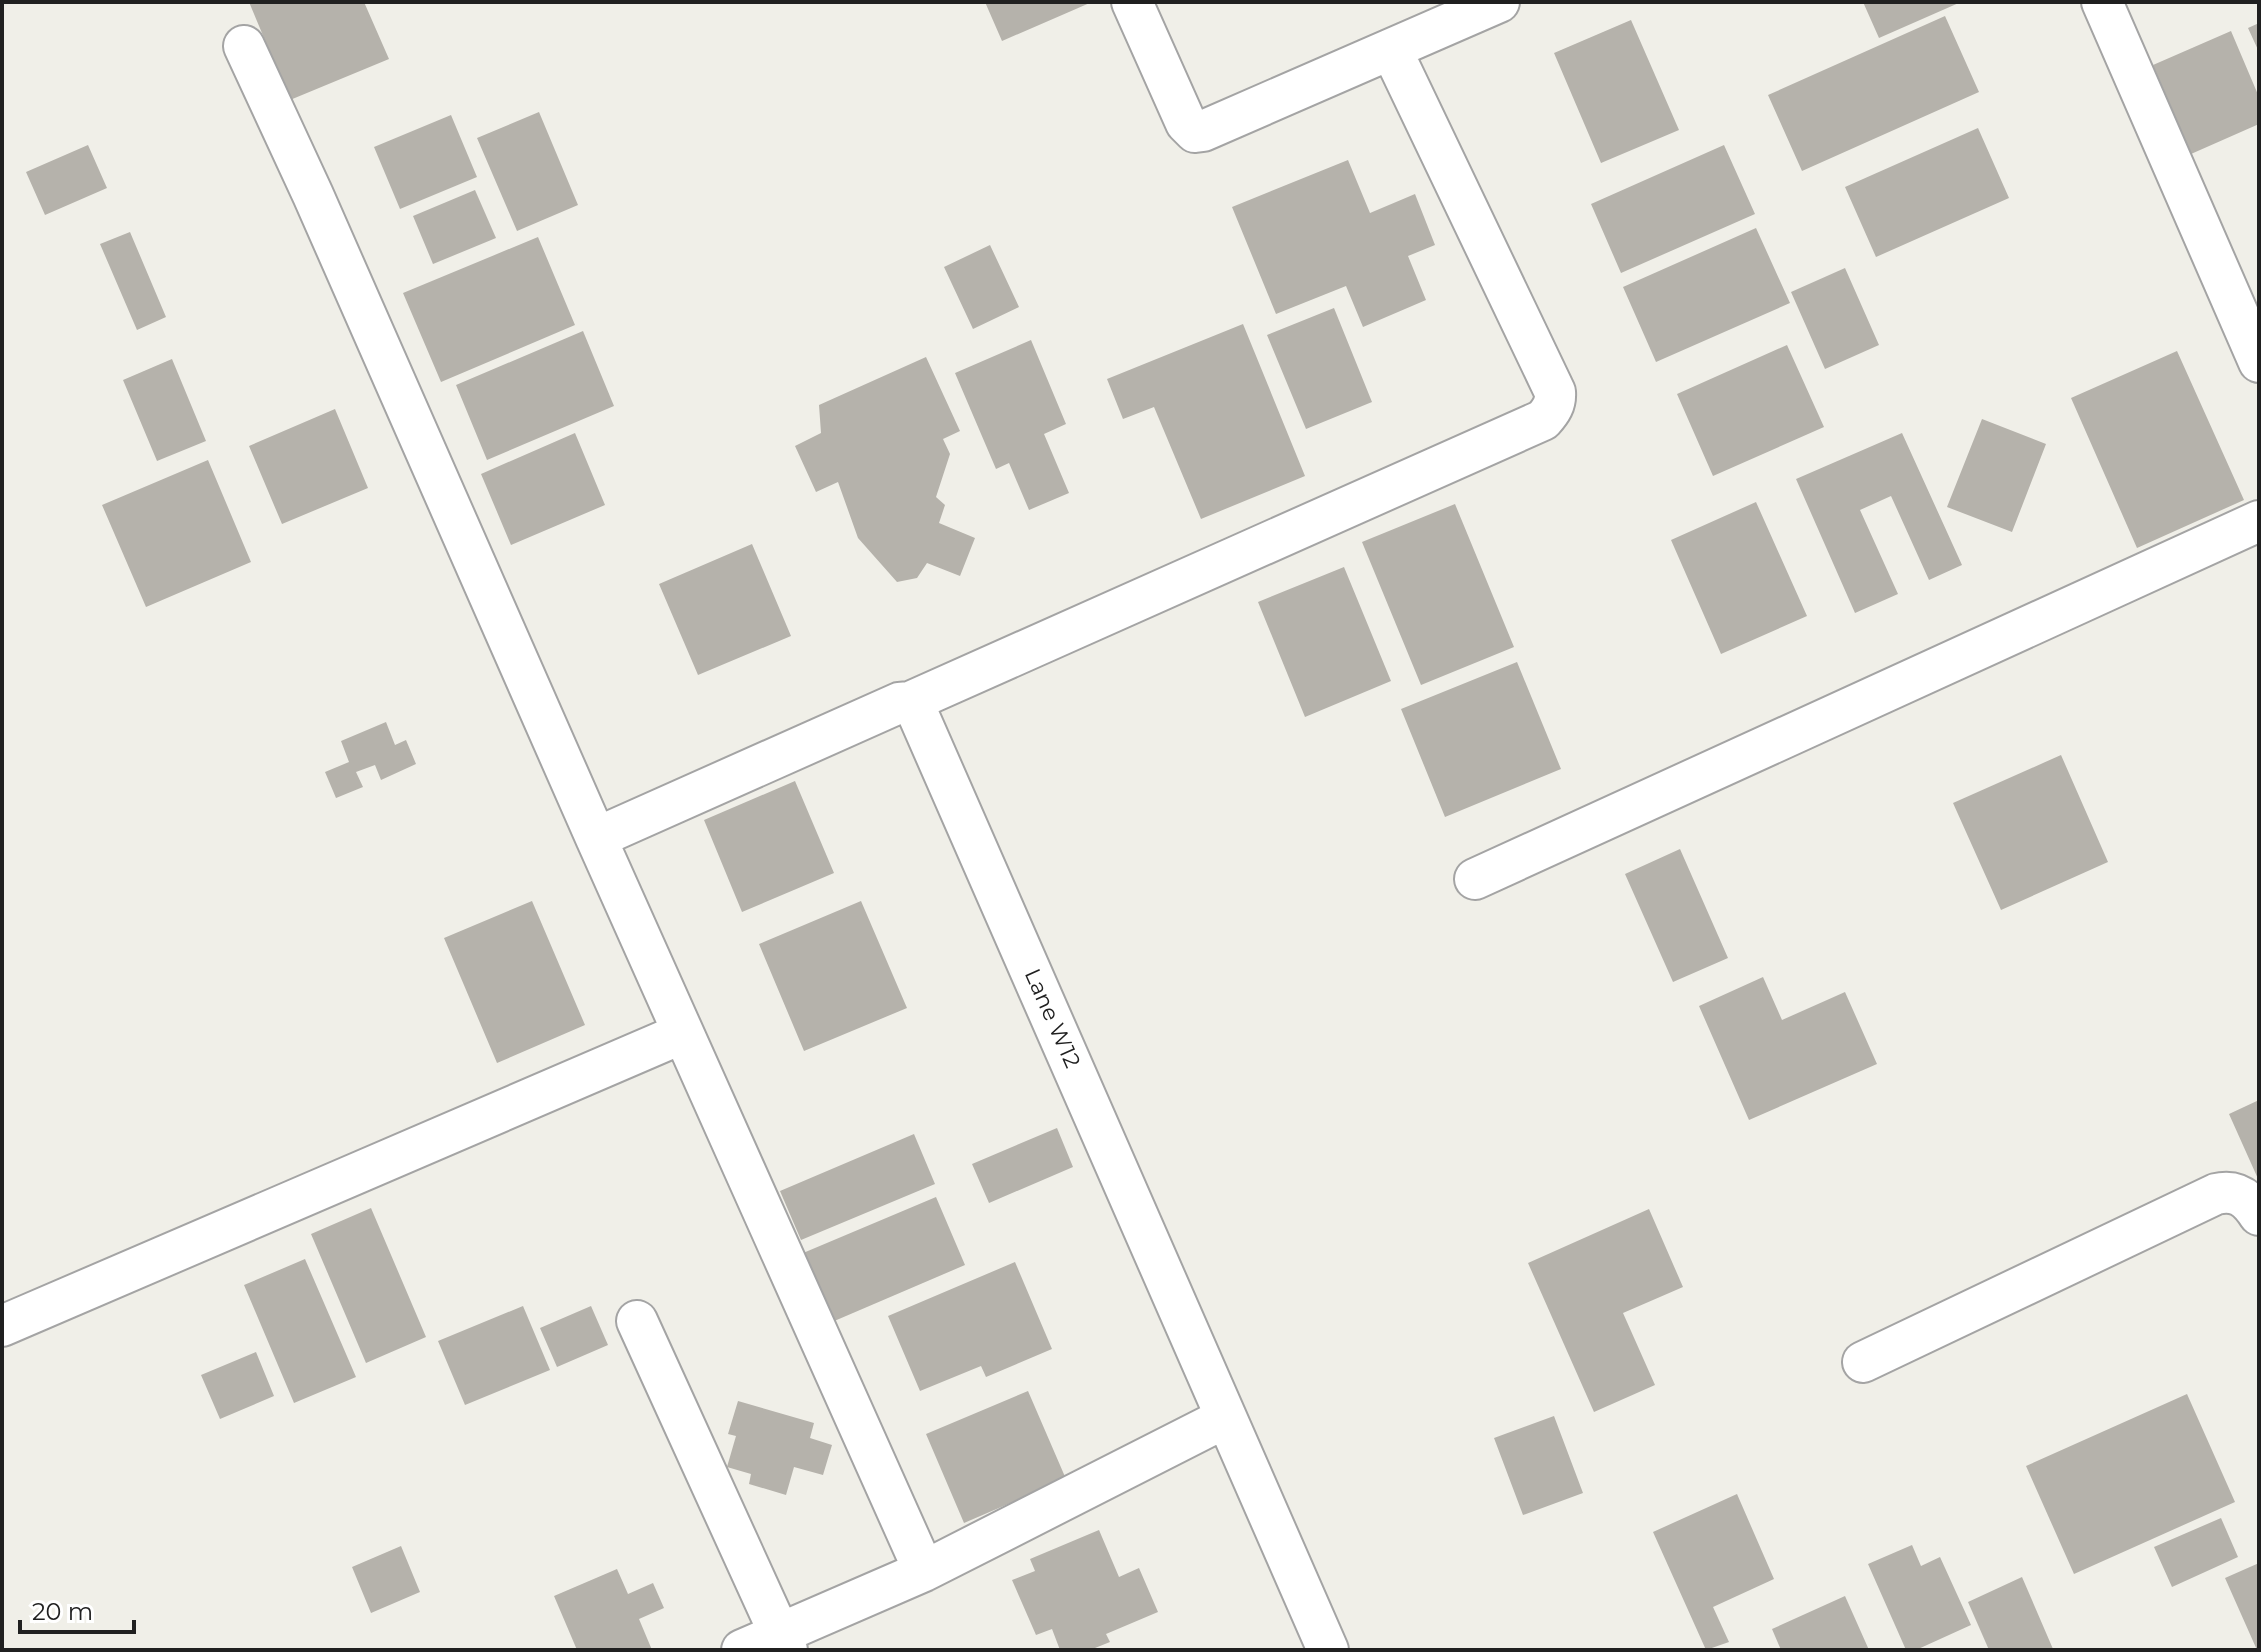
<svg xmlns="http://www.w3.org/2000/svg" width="2261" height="1652" font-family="Montserrat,sans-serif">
<rect width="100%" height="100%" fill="#f0efe8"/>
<!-- building -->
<path fill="#b5b2ab" d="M249,2H364L389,59L290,100Z
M985,2H1092L1002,41Z
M1863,2H1961L1879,38Z
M1945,16L1979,92L1802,171L1768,95Z
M1631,20L1679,130L1601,163L1554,53Z
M2259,23V52L2248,28Z
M2231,31L2259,97V124L2191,154L2153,65Z
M539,112L578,205L517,231L477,138Z
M451,115L477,177L400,209L374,147Z
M1978,128L2009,198L1876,257L1845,187Z
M88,145L107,188L45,215L26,172Z
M1724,145L1755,214L1621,273L1591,204Z
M1348,160L1370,213L1415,194L1435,245L1408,256L1426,300L1363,327L1346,286L1276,314L1232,207Z
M475,190L496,238L433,264L413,216Z
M1756,228L1790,303L1656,362L1623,287Z
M130,232L166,317L137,330L100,244Z
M538,237L575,325L441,382L403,293Z
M990,245L1019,307L973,329L944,267Z
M1845,268L1879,345L1825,369L1791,292Z
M1334,308L1372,402L1306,429L1267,335Z
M1243,324L1305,476L1201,519L1154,407L1123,419L1107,379Z
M583,331L614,406L487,460L456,385Z
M1031,340L1066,424L1044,434L1069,493L1029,510L1009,463L996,469L955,373Z
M1787,345L1824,427L1713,476L1677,394Z
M2177,351L2244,500L2137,548L2071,398Z
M926,357L960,431L943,439L950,454L936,497L945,505L939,523L975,538L960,576L927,563L917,578L897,582L858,538L838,482L816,492L795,446L821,433L819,405Z
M172,359L206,441L157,461L123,380Z
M335,409L368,488L282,524L249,446Z
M1982,419L2046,444L2012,532L1947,507Z
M575,433L605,505L511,545L481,474Z
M1902,433L1962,565L1929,580L1891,496L1860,510L1898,594L1855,613L1796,479Z
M208,460L251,562L146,607L102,505Z
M1756,502L1807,616L1721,654L1671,540Z
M1455,504L1514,647L1421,685L1362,542Z
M752,544L791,636L698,675L659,584Z
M1344,567L1391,681L1305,717L1258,602Z
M1517,662L1561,769L1445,817L1401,709Z
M386,722L395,745L406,740L416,764L381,780L375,765L356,772L363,787L336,798L325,772L349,762L341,741Z
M2061,755L2108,862L2001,910L1953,803Z
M795,781L834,873L742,912L704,820Z
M1680,849L1728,958L1673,982L1625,874Z
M532,901L585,1025L497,1063L444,938Z
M861,901L907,1008L804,1051L759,944Z
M1763,977L1782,1020L1845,992L1877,1064L1749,1120L1699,1006Z
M2259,1100V1181L2229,1114Z
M1057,1128L1073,1167L989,1203L972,1164Z
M914,1134L935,1184L801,1240L780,1191Z
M936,1197L965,1265L825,1325L796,1256Z
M371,1208L426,1337L366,1363L311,1234Z
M1649,1209L1683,1287L1623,1313L1655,1385L1594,1412L1528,1263Z
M305,1259L356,1377L294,1403L244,1285Z
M1015,1262L1052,1349L986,1377L981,1366L920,1391L888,1316Z
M523,1306L550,1370L465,1405L438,1341Z
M591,1306L608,1345L557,1367L540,1328Z
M256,1352L274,1396L220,1419L201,1375Z
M1028,1391L1066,1479L964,1523L926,1434Z
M2187,1394L2235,1502L2074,1574L2026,1466Z
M738,1401L814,1423L810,1438L832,1445L823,1475L794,1467L786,1495L749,1484L751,1474L727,1467L736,1436L728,1434Z
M1554,1416L1583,1493L1523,1515L1494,1438Z
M1737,1494L1774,1579L1713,1607L1729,1642L1706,1650L1653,1532Z
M2221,1518L2238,1557L2172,1587L2154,1547Z
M1099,1530L1119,1577L1139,1568L1158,1612L1106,1634L1110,1642L1090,1650H1060L1052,1629L1036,1635L1012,1580L1035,1571L1030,1559Z
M1912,1545L1921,1566L1940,1557L1971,1625L1916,1650H1906L1868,1564Z
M401,1546L420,1592L371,1613L352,1567Z
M2259,1563V1650H2257L2225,1578Z
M617,1569L628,1594L653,1583L664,1608L639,1619L652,1650H577L554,1596Z
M2022,1577L2053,1649L1989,1650L1968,1602Z
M1845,1596L1869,1650H1781L1772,1629Z"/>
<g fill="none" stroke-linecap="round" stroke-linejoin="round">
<!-- street casing -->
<g stroke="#a4a4a4" stroke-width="44">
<path id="street" d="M1132,2L1186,123L1195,132L1203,131L1499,2
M2102,2L2259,362
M244,46L313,195L596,838L924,1571
M910,702L1543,420C1551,411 1556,404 1555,392L1391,49
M596,838L899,703L910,702L914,705L1328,1650
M1475,879L2259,521
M637,1321L787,1650
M2,1326L683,1033
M1863,1362L2216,1194C2236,1189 2248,1198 2259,1215
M742,1650L924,1571L1225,1418"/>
</g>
<!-- street -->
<use href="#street" stroke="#fff" stroke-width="40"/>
</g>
<g text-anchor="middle" stroke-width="6" stroke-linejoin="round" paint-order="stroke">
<!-- street labels -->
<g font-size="22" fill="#202020" stroke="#fff">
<text transform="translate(1053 1018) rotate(66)" y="8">Lane W12</text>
</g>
</g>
<!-- border -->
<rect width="2261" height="1652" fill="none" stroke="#202020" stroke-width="8"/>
<!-- scale -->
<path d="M20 1620v12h114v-12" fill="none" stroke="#202020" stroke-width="4"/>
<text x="32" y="1620" font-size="24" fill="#202020" stroke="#ffffff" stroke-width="6" paint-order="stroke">20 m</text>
</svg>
